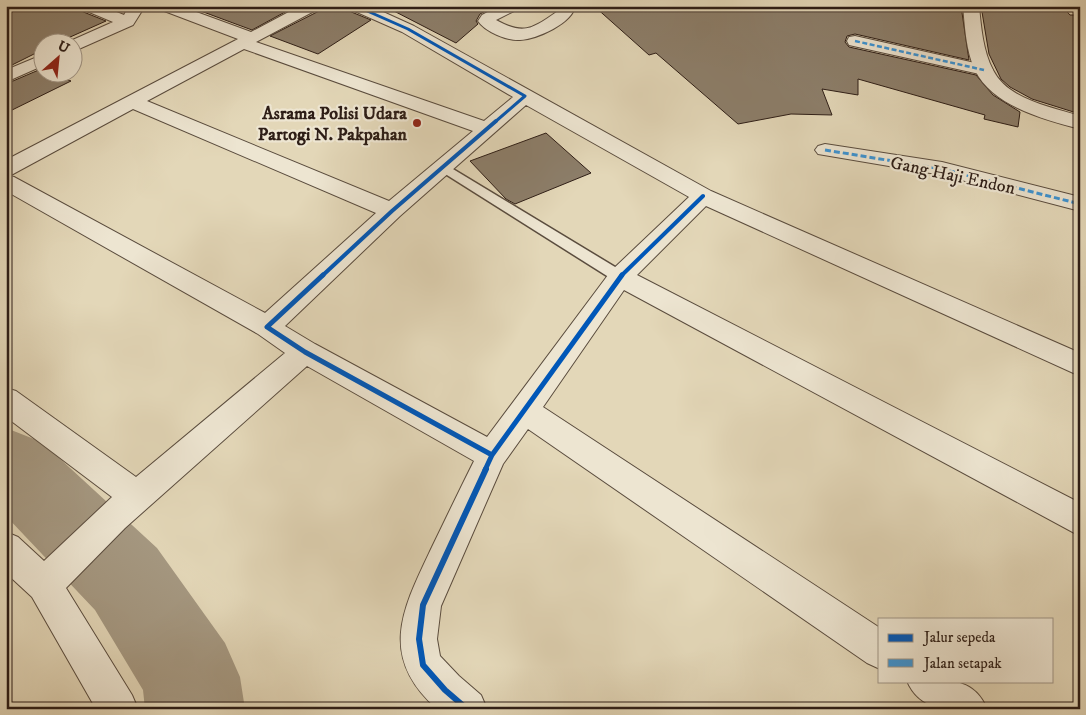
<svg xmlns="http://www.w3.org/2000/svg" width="1086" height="715" font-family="'IM FELL DW Pica',serif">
<rect width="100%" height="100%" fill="#e3d7b8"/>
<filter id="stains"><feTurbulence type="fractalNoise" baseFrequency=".004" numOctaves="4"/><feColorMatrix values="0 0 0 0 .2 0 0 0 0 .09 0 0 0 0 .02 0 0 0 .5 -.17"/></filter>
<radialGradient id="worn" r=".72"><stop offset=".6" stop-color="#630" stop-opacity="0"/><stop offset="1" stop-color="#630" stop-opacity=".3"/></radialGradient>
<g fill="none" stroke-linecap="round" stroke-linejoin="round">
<!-- river -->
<path fill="#a59881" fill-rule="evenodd" d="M6,428L34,439L57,456L157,548L225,643L240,677L245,709H145L143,690L95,610L6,516Z"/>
</g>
<!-- building -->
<path fill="#8c7e6a" stroke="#2d1d16" d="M6,6H78L81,11L106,21L59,42H42V50L6,68Z
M199,6H296L252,30L198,10Z
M322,6H346L349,11L371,20L318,54L270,36L319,11Z
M375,6H495L480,14L476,21L478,24L456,43L390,9L386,11Z
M594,6H961L969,60L855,34L847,36L845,42L849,47L976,75L993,95L1020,112L1018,127L984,119L985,115L858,79V95L822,89L832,115L791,114L738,124L656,53L649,55Z
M981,6H1062L1070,15H1080V114L1032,99L1010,87L1001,79L989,54Z
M41,69L42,72H50L71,81L6,113V84Z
M546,133L591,173L515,204L506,199L470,161Z"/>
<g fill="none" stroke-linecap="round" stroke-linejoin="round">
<!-- service casing -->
<g stroke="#5a4c3e" stroke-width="3">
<path id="service" d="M443,163L625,273L627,277L625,281L620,282L615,281L439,170L437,167Z"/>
</g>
<!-- minor casing -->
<g stroke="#5a4c3e" stroke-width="2">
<path id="minor" d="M80,6H102L124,15L129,6H145L133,25L72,52V42H68L113,22L82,9Z
M157,6H180L251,32L300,6H320L318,9L256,42L484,121L513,97L402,32L350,9L348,6H370L414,26L711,191L1080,353V376L706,206L637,275L1080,503V536L624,290L543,407L880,628V669L867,663L528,429L503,464L441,606L437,639L440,656L459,676L481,695L487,709H437C377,656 403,608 432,547C446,518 460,489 474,461L307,366L125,528L66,588L132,695L138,709H96L32,597L6,573V532L18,537L44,561L112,497L6,417V388L16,391L136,477L285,353L258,334L6,191V160L238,39L159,9ZM244,49L473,131L389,201L147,101ZM526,105L689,197L611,271L487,437L315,344L285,326L400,216ZM133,109L376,213L265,313L14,177L7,175L13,174Z
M499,6H520L518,9L496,20C525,36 533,28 558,11L559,6H575C573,23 537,39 520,40C508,41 485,32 478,21L482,15Z
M855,36L984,65L990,66L993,70L990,74L984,75L849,45L847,41L849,37Z
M42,55V66L6,82V70Z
M825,144L942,162L1080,197V211L942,175L818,154L815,150L818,146Z
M907,681C940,681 972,673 987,709C954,709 922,715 907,681Z"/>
</g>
<!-- tertiary casing -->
<g stroke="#5a4c3e" stroke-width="2">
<path id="tertiary" d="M963,6H979C981,27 983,51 993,70C1008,100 1052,107 1080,116V129C1045,120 992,106 975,70C966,51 965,27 963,6Z"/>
</g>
<!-- service -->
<use href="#service" fill="#ede5d1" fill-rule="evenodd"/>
<!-- minor -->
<use href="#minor" fill="#ede5d1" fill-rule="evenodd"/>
<!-- tertiary -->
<use href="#tertiary" fill="#ede5d1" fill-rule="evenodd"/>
<!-- quiet-far1 -->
<path stroke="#3c94d4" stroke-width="2.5" stroke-dasharray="5 2.5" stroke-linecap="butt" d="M855,41L984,70"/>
<!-- quiet -->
<path stroke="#3c94d4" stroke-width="3" stroke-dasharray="6 3" stroke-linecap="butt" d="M825,150L942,169L1080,204"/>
<!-- cycleway-far3 casing -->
<g stroke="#ede5d1" stroke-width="5">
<path id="cycleway-far3" d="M356,6L408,29L525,96L495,122"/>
</g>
<!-- cycleway-far2 casing -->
<g stroke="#ede5d1" stroke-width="6">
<path id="cycleway-far2" d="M322,276L392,211L496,121
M621,276L703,196"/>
</g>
<!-- cycleway-far1 casing -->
<g stroke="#ede5d1" stroke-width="8">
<path id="cycleway-far1" d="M323,275L267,327L305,352L492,455
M485,470L492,455L622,275"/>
</g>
<!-- cycleway casing -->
<g stroke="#ede5d1" stroke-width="9">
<path id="cycleway" d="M467,709L445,690L423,665L419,639L423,605L486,469"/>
</g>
<!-- cycleway-far3 -->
<use href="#cycleway-far3" stroke="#0057b8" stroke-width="3"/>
<!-- cycleway-far2 -->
<use href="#cycleway-far2" stroke="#0057b8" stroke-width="4"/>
<!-- cycleway-far1 -->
<use href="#cycleway-far1" stroke="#0057b8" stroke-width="5"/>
<!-- cycleway -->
<use href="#cycleway" stroke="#0057b8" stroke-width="6"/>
</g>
<!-- markers -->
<circle fill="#8f2418" stroke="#ede5d1" stroke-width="2" cx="417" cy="123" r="5"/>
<g text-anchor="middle" stroke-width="4.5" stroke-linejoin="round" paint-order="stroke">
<!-- far-poi labels -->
<g font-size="18" font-weight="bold" fill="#2d1d16" stroke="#ede5d1" text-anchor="end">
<text x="407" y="119">Asrama Polisi Udara<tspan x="407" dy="21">Partogi N. Pakpahan</tspan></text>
</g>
<!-- far-street labels -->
<g font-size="18" fill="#2d1d16" stroke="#ede5d1">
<text transform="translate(953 175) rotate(12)" y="6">Gang Haji Endon</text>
</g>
</g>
<!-- margin -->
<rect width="1086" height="715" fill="none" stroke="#e3d7b8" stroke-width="25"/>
<rect x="8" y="8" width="1071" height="700" fill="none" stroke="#2d1d16" stroke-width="2.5"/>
<rect x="12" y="12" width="1061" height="690" fill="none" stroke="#2d1d16"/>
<!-- legend -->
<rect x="878" y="618" width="175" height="65" fill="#ede5d1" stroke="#a09586"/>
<rect x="888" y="634" width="25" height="8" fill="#0057b8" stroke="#a09586"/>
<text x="924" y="642" font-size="15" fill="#2d1d16">Jalur sepeda</text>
<rect x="888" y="659" width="25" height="8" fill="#3c94d4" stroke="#a09586"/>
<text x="924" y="668" font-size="15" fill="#2d1d16">Jalan setapak</text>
<!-- north arrow -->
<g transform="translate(58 58) rotate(27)"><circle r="24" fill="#ede5d1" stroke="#a09586"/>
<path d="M0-4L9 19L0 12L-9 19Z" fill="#8f2418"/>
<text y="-8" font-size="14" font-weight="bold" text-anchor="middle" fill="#2d1d16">U</text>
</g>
<rect width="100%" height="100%" filter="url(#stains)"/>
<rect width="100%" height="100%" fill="url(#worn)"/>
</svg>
